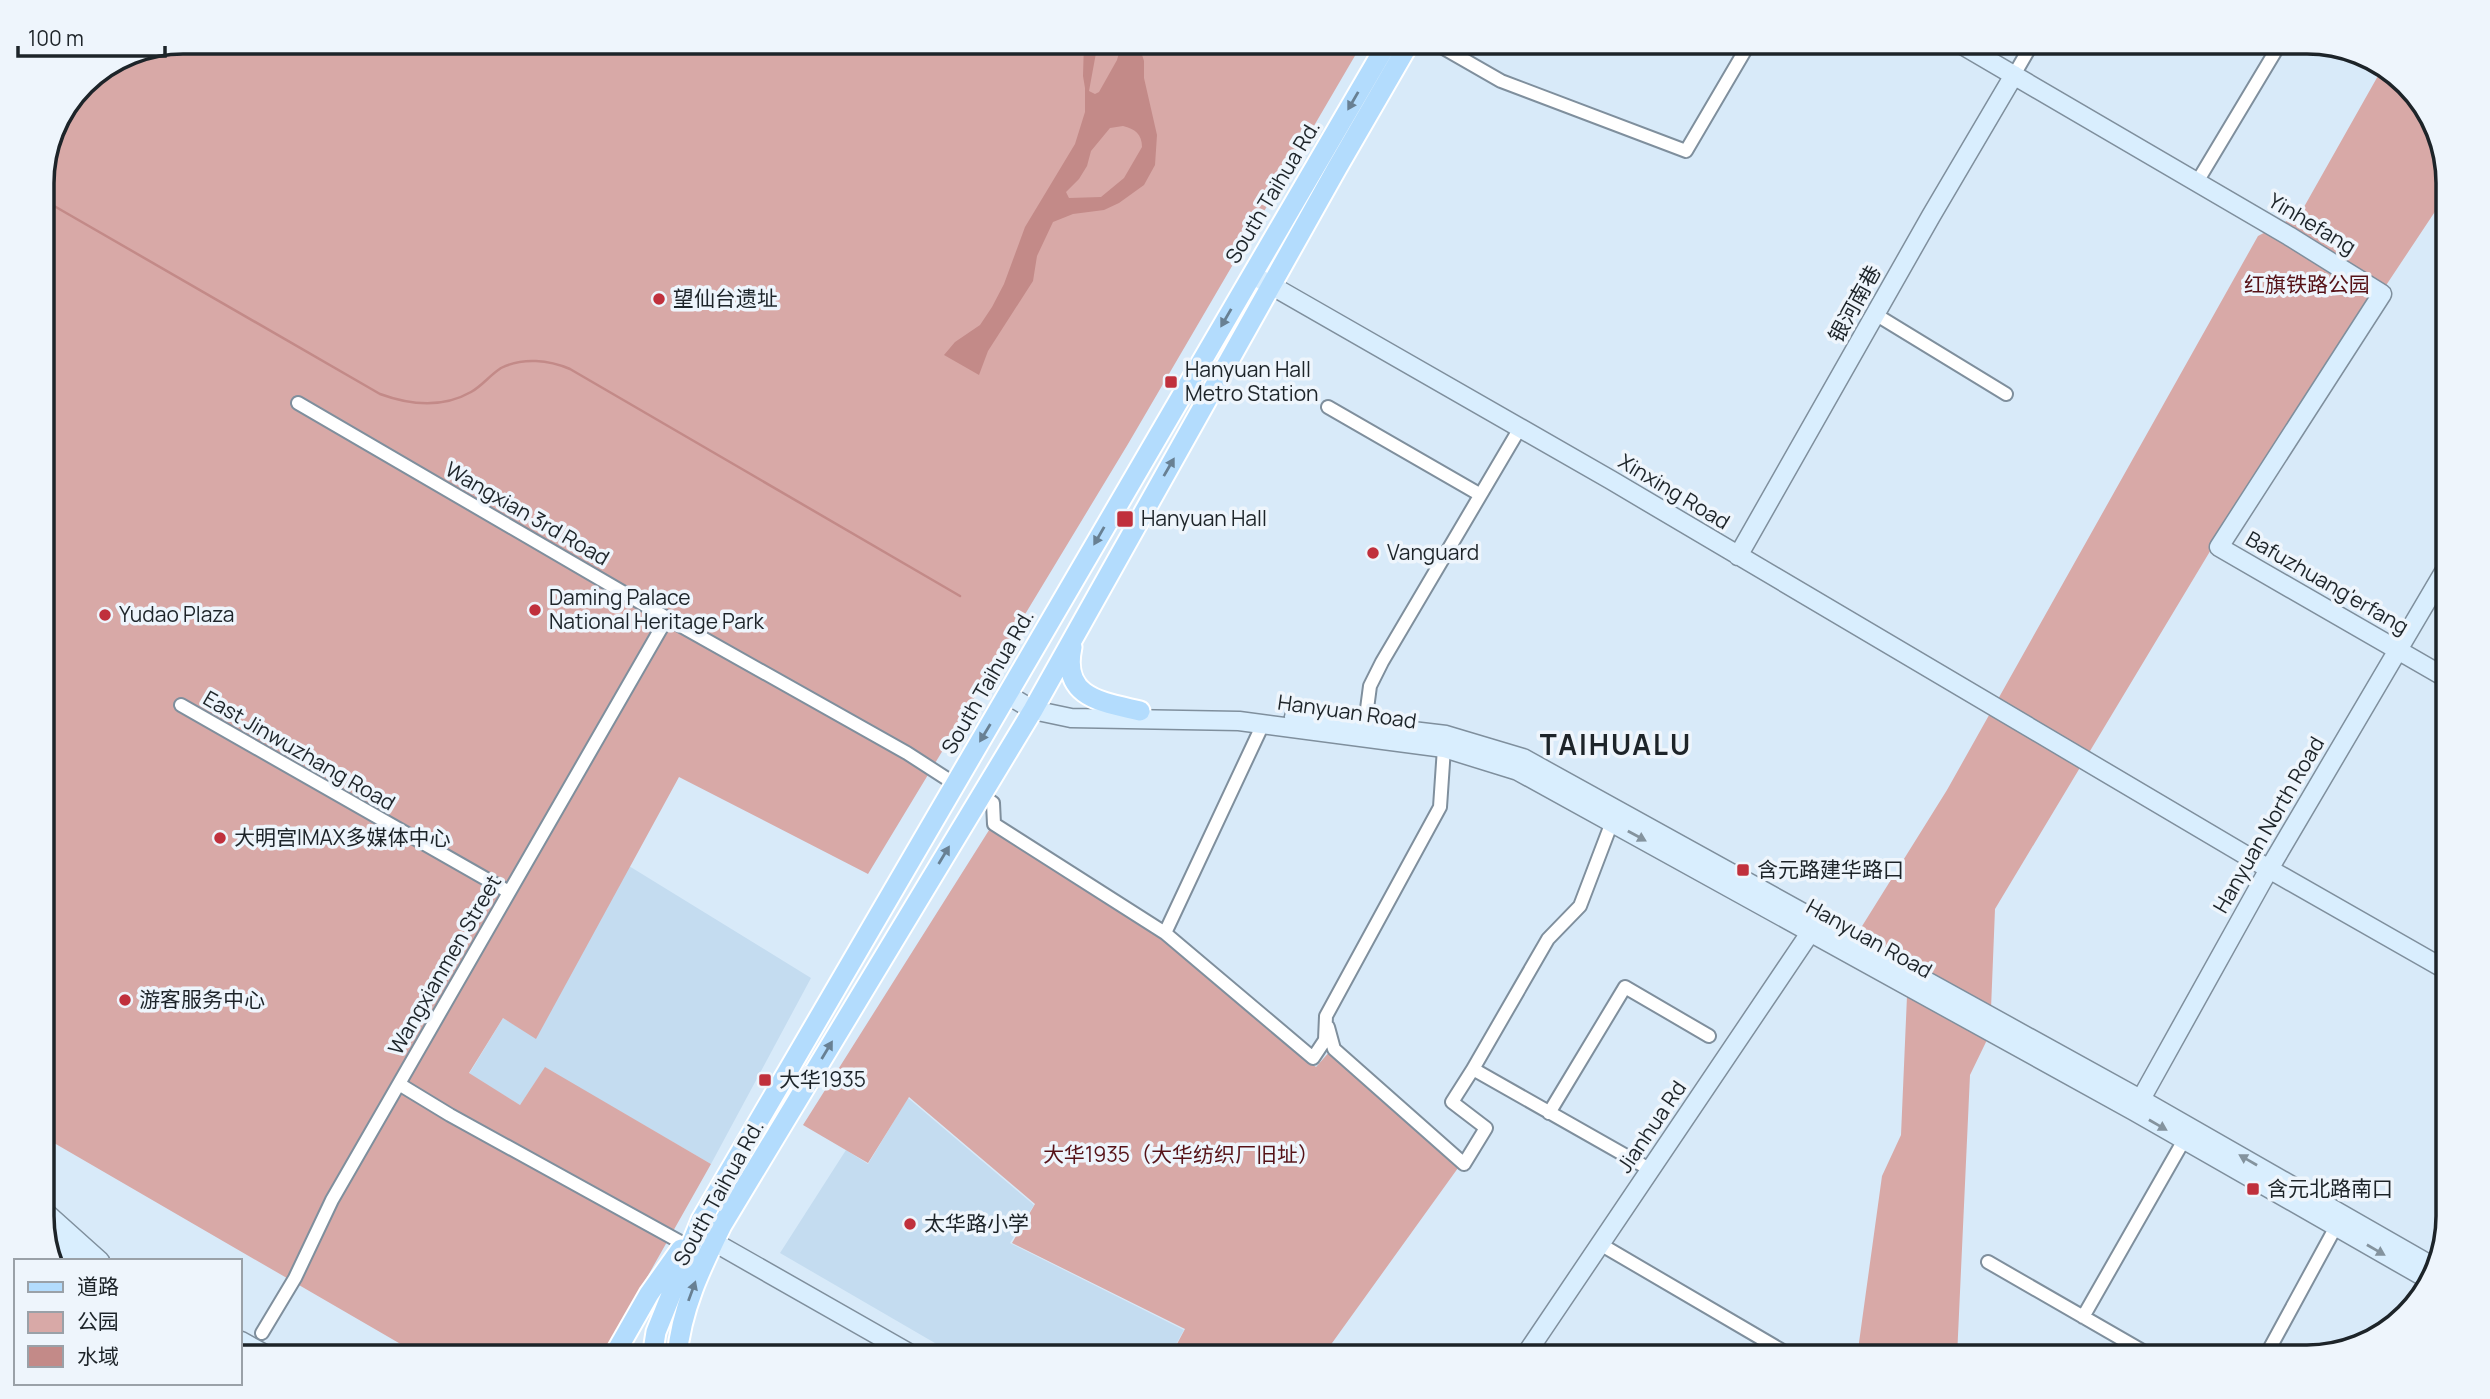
<svg xmlns="http://www.w3.org/2000/svg" width="2490" height="1399" font-family="Manrope,'Noto Sans SC',sans-serif">
<rect width="100%" height="100%" fill="#d8eaf9"/>
<!-- built -->
<path fill="#c4dcf0" d="M629,866L811,978L711,1164L545,1068L520,1105L469,1074L503,1018L536,1038Z
M908,1098L1034,1205L1010,1243L1184,1330L1169,1357H959L780,1253L846,1150L868,1164Z"/>
<!-- green -->
<path fill="#d8a9a7" d="M183,42H1363L1128,444L868,874L679,777L536,1039L503,1018L469,1073L520,1105L545,1067L711,1164L602,1357H423L42,1136V174L53,129L84,83L130,53Z
M2383,67L2429,112L2448,174V192L2215,543L1995,909L1991,1009L1986,1042L1970,1075L1957,1357H1857L1882,1176L1901,1135L1907,996L1859,931L1947,790L2258,236L2300,214Z
M991,827L1159,937L1316,1067L1331,1050L1452,1156L1458,1168L1322,1357H1170L1185,1329L1012,1243L1035,1204L909,1097L868,1163L803,1125Z"/>
<!-- water -->
<path fill="#c38a88" fill-rule="evenodd" d="M1084,42H1098L1089,91L1095,94L1099,92L1117,60L1122,42H1138L1144,61V78L1157,135L1155,165L1144,185L1119,203L1104,210L1073,214L1053,222L1037,256L1033,281L988,351L979,375L944,355L955,342L980,325L992,307L1004,284L1025,227L1075,144L1085,112V88L1083,76ZM1123,126C1135,129 1142,134 1142,147L1124,178L1101,197L1069,198L1066,192L1079,179L1087,166L1091,151L1110,128Z"/>
<g fill="none" stroke-linecap="round" stroke-linejoin="round">
<!-- stream -->
<path stroke="#c38a88" stroke-width="2.5" d="M42,199L380,394C410,405 443,408 471,392C482,386 490,375 501,368C523,357 549,360 570,369L960,596"/>
<!-- street-tunnel -->
<path stroke="#b3c2cf" stroke-width="12" stroke-dasharray="12 6" stroke-linecap="butt" d="M51,1254L63,1261"/>
<!-- street casing -->
<g stroke="#7f8f9d" stroke-width="16">
<path id="street" d="M1433,42L1501,81L1686,151L1750,42
M2014,75L2033,42
M2197,182L2281,42
M1875,314L2006,394
M298,403L667,618L907,753L955,784
M1328,407L1479,494
M181,705L509,892
M1365,724L1370,686L1382,662L1520,428
M981,795L993,803L994,824L1165,933L1313,1058L1325,1040L1326,1016L1440,807L1444,748
M1165,933L1263,724
M1328,1027L1334,1049L1464,1164L1486,1128L1452,1102L1473,1069L1548,939L1580,906L1612,822
M1473,1069L1651,1170
M399,1084L450,1115L684,1244
M1549,1113L1625,987L1709,1036
M1600,1244L1793,1357
M1988,1262L2153,1357
M2083,1317L2184,1140
M262,1333L295,1278L332,1200L667,618
M2265,1357L2339,1221"/>
</g>
<!-- secondary casing -->
<g stroke="#7f8f9d" stroke-width="21">
<path id="secondary" d="M1957,42L2289,236L2382,294L2219,547L2448,679
M1260,279L1611,480L2269,869L2448,971
M1738,556L1931,216L2014,75
M1008,695L1033,710L1071,718L1239,721L1444,748L1518,771L2134,1111L2431,1281
M1294,717L1446,735L1523,758L2140,1099L2434,1267
M2136,1108L2269,869L2448,565
M42,1209L100,1261
M44,1230L80,1261
M714,1242L916,1357
M241,1341L270,1357
M1524,1357L1816,924"/>
</g>
<!-- primary casing -->
<g stroke="#fff" stroke-width="23">
<path id="primary" d="M1072,647C1061,698 1102,702 1140,711
M613,1357L649,1294L681,1249
M652,1357L656,1332L701,1220L1388,42
M677,1357C681,1309 701,1268 722,1225L1033,710L1337,168L1410,42"/>
</g>
<!-- street -->
<use href="#street" stroke="#fff" stroke-width="12"/>
<!-- secondary -->
<use href="#secondary" stroke="#d9eefe" stroke-width="18"/>
<!-- primary -->
<use href="#primary" stroke="#b3dcfd" stroke-width="19"/>
</g>
<!-- one-way arrows -->
<defs><path id="oneway-solid" d="M-6-.8H1V-3.2L6.5 0L1 3.2V.8H-6Z" transform="scale(1.75)"/></defs>
<g fill="#688093">
<use href="#oneway-solid" transform="translate(1353 101) rotate(120)"/>
<use href="#oneway-solid" transform="translate(1226 318) rotate(120)"/>
<use href="#oneway-solid" transform="translate(1169 467) rotate(-60)"/>
<use href="#oneway-solid" transform="translate(1099 536) rotate(120)"/>
<use href="#oneway-solid" transform="translate(985 733) rotate(121)"/>
<use href="#oneway-solid" transform="translate(944 855) rotate(-59)"/>
<use href="#oneway-solid" transform="translate(827 1050) rotate(-59)"/>
<use href="#oneway-solid" transform="translate(692 1291) rotate(-70)"/>
</g>
<g fill="#84939e">
<use href="#oneway-solid" transform="translate(1637 836) rotate(29)"/>
<use href="#oneway-solid" transform="translate(2158 1125) rotate(30)"/>
<use href="#oneway-solid" transform="translate(2248 1160) rotate(-150)"/>
<use href="#oneway-solid" transform="translate(2376 1250) rotate(30)"/>
</g>
<!-- markers -->
<g fill="#c0303c" stroke="#eef5fc" stroke-width="2.5">
<circle cx="659" cy="299" r="7"/>
<rect x="1164" y="375" width="14" height="14" rx="3.5"/>
<rect x="1116" y="510" width="18" height="18" rx="3.5"/>
<circle cx="1373" cy="553" r="7"/>
<circle cx="535" cy="610" r="7"/>
<circle cx="105" cy="615" r="7"/>
<circle cx="220" cy="838" r="7"/>
<rect x="1736" y="863" width="14" height="14" rx="3.5"/>
<circle cx="125" cy="1000" r="7"/>
<rect x="758" y="1073" width="14" height="14" rx="3.5"/>
<rect x="2246" y="1182" width="14" height="14" rx="3.5"/>
<circle cx="910" cy="1224" r="7"/>
</g>
<g text-anchor="middle" stroke-width="7" stroke-linejoin="round" paint-order="stroke">
<!-- street labels -->
<g font-size="21" fill="#1d2429" stroke="#eef5fc">
<text transform="translate(1273 192) rotate(-59)" y="7">South Taihua Rd.</text>
<text transform="translate(2312 224) rotate(31)" y="7">Yinhefang</text>
<text transform="translate(1855 304) rotate(-61)" y="7">银河南巷</text>
<text transform="translate(1674 492) rotate(31)" y="7">Xinxing Road</text>
<text transform="translate(527 514) rotate(30)" y="7">Wangxian 3rd Road</text>
<text transform="translate(2327 583) rotate(30)" y="7">Bafuzhuang'erfang</text>
<text transform="translate(988 682) rotate(-60)" y="7">South Taihua Rd.</text>
<text transform="translate(1347 712) rotate(8)" y="7">Hanyuan Road</text>
<text transform="translate(299 751) rotate(30)" y="7">East Jinwuzhang Road</text>
<text transform="translate(2269 825) rotate(-60)" y="7">Hanyuan North Road</text>
<text transform="translate(1869 939) rotate(29)" y="7">Hanyuan Road</text>
<text transform="translate(445 965) rotate(-60)" y="7">Wangxianmen Street</text>
<text transform="translate(1652 1127) rotate(-56)" y="7">Jianhua Rd</text>
<text transform="translate(719 1193) rotate(-61)" y="7">South Taihua Rd.</text>
</g>
<!-- park labels -->
<g font-size="21" fill="#561217" stroke="#eef5fc">
<text x="2307" y="292">红旗铁路公园</text>
<text x="1181" y="1162">大华1935（大华纺织厂旧址）</text>
</g>
<!-- poi labels -->
<g font-size="21" fill="#1d2429" stroke="#eef5fc" text-anchor="start">
<text x="673" y="306">望仙台遗址</text>
<text x="1185" y="377">Hanyuan Hall<tspan x="1185" dy="24">Metro Station</tspan></text>
<text x="1141" y="526">Hanyuan Hall</text>
<text x="1387" y="560">Vanguard</text>
<text x="549" y="605">Daming Palace<tspan x="549" dy="24">National Heritage Park</tspan></text>
<text x="119" y="622">Yudao Plaza</text>
<text x="234" y="845">大明宫IMAX多媒体中心</text>
<text x="1757" y="877">含元路建华路口</text>
<text x="139" y="1007">游客服务中心</text>
<text x="779" y="1087">大华1935</text>
<text x="2267" y="1196">含元北路南口</text>
<text x="924" y="1231">太华路小学</text>
</g>
<!-- district labels -->
<g font-size="28" font-weight="bold" letter-spacing="2" fill="#1d2429" stroke="#eef5fc">
<text x="1616" y="755">TAIHUALU</text>
</g>
</g>
<!-- crop -->
<path d="M0 0H2490V1399H0ZM183 54H2307A129 129 0 0 1 2436 183V1216A129 129 0 0 1 2307 1345H183A129 129 0 0 1 54 1216V183A129 129 0 0 1 183 54Z" fill="#eef5fc" fill-rule="evenodd"/>
<path fill="none" stroke="#1d2429" stroke-width="3.5" d="M183 54H2307A129 129 0 0 1 2436 183V1216A129 129 0 0 1 2307 1345H183A129 129 0 0 1 54 1216V183A129 129 0 0 1 183 54Z"/>
<!-- legend -->
<rect x="14" y="1259" width="228" height="126" fill="#eef5fc" stroke="#9aa1a8" stroke-width="2"/>
<rect x="28" y="1282" width="35" height="10" fill="#b3dcfd" stroke="#9aa1a8" stroke-width="2"/>
<text x="77" y="1294" font-size="21" fill="#1d2429">道路</text>
<rect x="28" y="1312" width="35" height="21" fill="#d8a9a7" stroke="#9aa1a8" stroke-width="2"/>
<text x="77" y="1329" font-size="21" fill="#1d2429">公园</text>
<rect x="28" y="1346" width="35" height="21" fill="#c38a88" stroke="#9aa1a8" stroke-width="2"/>
<text x="77" y="1364" font-size="21" fill="#1d2429">水域</text>
<!-- scale -->
<path d="M18 46v10h147v-10" fill="none" stroke="#1d2429" stroke-width="3.5"/>
<text x="28" y="46" font-size="21" fill="#1d2429" stroke="#eef5fc" stroke-width="5" paint-order="stroke">100 m</text>
</svg>
